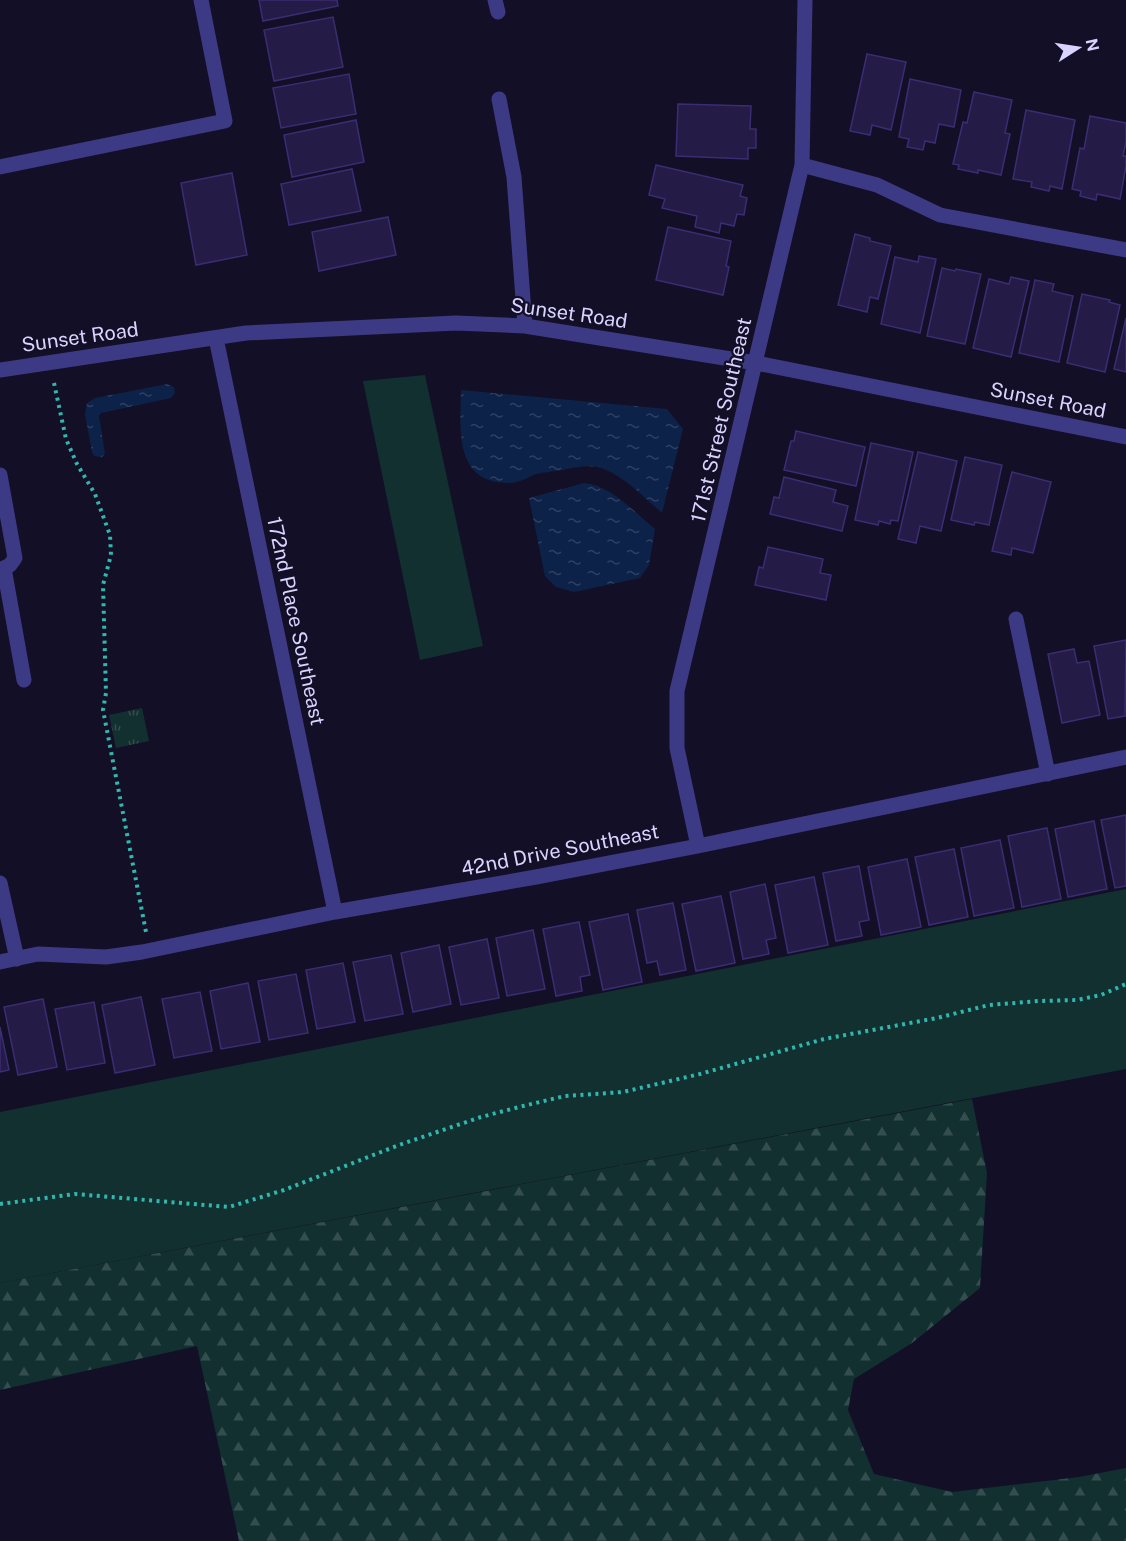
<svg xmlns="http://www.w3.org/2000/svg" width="1126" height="1541" font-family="'Public Sans',sans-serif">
<defs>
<pattern id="forest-firs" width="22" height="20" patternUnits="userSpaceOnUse" patternTransform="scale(1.5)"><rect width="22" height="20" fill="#12302f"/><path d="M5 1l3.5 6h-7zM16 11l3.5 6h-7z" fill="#344d4e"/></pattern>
<pattern id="park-tufts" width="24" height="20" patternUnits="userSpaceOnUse" patternTransform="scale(1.5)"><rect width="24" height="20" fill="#12302f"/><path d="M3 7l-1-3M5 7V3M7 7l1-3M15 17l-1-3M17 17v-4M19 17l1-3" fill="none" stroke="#344d4e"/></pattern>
<pattern id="water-ripples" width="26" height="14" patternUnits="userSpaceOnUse" patternTransform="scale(1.5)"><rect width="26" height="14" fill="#0c2248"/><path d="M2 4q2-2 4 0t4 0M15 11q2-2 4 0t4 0" fill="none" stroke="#2f4163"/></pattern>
</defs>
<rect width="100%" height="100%" fill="#130f26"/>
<!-- green -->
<path fill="#12302f" d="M425,375L483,646L420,660L363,381Z
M1126,889V1069L0,1283V1112Z"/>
<!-- forest -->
<path fill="url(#forest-firs)" d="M972,1099L987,1173L980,1288L912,1343L854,1379L848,1410L874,1474L952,1492L1079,1477L1126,1468V1541H239L197,1346L0,1390V1283Z"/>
<!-- park -->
<path fill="url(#park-tufts)" d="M142,708L149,741L116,748L109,715Z"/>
<!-- water -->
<path fill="url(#water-ripples)" d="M167,384L174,387L175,393L171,398L101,413L99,416L105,454L102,457L94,456L92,452L85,414L87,403L95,398Z
M461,390L667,409L683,429L662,513C645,498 626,478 604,469C591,464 577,467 563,470C554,471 545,472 536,474C528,477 519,483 510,483C454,484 460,431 461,390Z
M584,483C611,485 635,513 655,529L649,565L640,578L574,592L556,587L545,576L529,498Z"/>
<!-- building -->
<path fill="#241b47" stroke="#3b2d73" stroke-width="1.5" d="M259,0H337L338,6L263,21Z
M333,17L343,67L274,81L264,30Z
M867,54L906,62L891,130L872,125L870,135L850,131Z
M349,74L356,114L281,128L273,88Z
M910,79L961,90L954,127L939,124L935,143L925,141L923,150L907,147L909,139L899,137Z
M974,92L1012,100L1005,133L1010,134L1001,175L978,170V173L958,169L959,165L953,164L963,122L967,123Z
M678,104L751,106L750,129H756V148H748V159L676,156Z
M1026,110L1075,120L1062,189L1050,186L1049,191L1031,187L1032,182L1013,179Z
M1090,116L1126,123V142L1123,156H1126V166L1120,199L1097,194L1096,200L1080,196L1081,191L1072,189L1080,148L1084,149Z
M356,120L364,162L292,177L284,135Z
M656,165L743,185L740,196L747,198L744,215L737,214L734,226L721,223L719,233L695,227L697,216L662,208L665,199L649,195Z
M352,169L361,211L289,225L281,184Z
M232,173L247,255L196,265L181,183Z
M388,217L396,255L319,271L312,232Z
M668,227L731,241L726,266L729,267L723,295L656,280Z
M855,234L870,238V241L891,246L878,299L870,297L867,312L838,305Z
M919,256L936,259L920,333L881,324L895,257L918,262Z
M942,268L955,271L956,269L981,274L965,344L927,336Z
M1011,277L1029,281L1011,357L973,348L989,279L1009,284Z
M1035,280L1054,284L1052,291L1073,296L1059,362L1019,353Z
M1082,294L1110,300L1109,302L1120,305L1105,372L1067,363Z
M1126,318V372L1114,369Z
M796,431L865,447L856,486L784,470L791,441H794Z
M871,443L913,452L898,521L891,520L890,524L879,521L878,525L855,520Z
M918,452L957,461L941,531L920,526L916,543L898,539Z
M965,457L1002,465L989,525L975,522L974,525L951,520Z
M1012,472L1051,482L1033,553L1012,548L1011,555L992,551Z
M784,477L836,490L833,502L848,506L842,531L770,514L774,497L779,498Z
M768,547L823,559L820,573L831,575L826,600L755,585L759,567L763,568Z
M1126,640L1125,716L1108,719L1094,646Z
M1074,649L1077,663L1089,661L1100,715L1062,723L1048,654Z
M1126,815V886L1115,888L1101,820Z
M1094,821L1107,889L1068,897L1055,829Z
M1047,828L1061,899L1022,907L1008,836Z
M1000,840L1014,908L974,916L961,848Z
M954,849L968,917L929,925L915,857Z
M907,859L921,927L881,935L868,867Z
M859,866L869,920L859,922L862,936L836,941L823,873Z
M814,877L828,945L788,953L775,885Z
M765,884L776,938L766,940L769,954L743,959L730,892Z
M721,896L735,963L696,971L682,904Z
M673,903L686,970L660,975L657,961L647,963L637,910Z
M628,914L642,982L603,990L589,922Z
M579,922L590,975L580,977L582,991L556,996L543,929Z
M533,930L545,989L507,996L496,938Z
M487,939L499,998L461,1005L449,947Z
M439,945L451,1004L413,1012L401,953Z
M391,955L403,1014L365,1021L353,962Z
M343,963L355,1022L317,1029L306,970Z
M296,974L308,1033L269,1040L258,981Z
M248,983L260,1042L221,1049L210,991Z
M200,992L212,1051L174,1058L162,999Z
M141,997L155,1065L115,1073L102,1005Z
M43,999L57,1067L18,1075L4,1007Z
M94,1002L105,1063L67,1070L55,1009Z
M0,1027L9,1070L0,1072Z"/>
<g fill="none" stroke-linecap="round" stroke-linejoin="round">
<!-- path -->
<path stroke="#2fb8b0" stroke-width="4" stroke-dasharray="3 4.5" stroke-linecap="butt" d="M54,383L66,439L77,464L95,494L110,535L111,555L103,585L106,693L103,710L146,932
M0,1204L75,1194L229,1207L284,1190L399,1145L481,1117L523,1106L565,1096L623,1092L700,1074L824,1039L937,1018L989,1005L1039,1001L1077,1000L1101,995L1126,984"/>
<!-- minor -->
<path stroke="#3d3a85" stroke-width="15" d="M495,0L498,12
M499,99L514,177L525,326
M802,165L877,185L940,215L1126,250
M0,167L225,121L201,0
M216,338L335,912
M0,370L246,333L456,323L525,326L756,363L1126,437
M0,475L15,558L10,565L4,568L24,680
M1016,619L1048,774
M698,846L677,748V691L802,165L805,0
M0,883L17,959
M0,962L38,954L106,957L142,952L335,912L536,877L698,846L1126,757"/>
</g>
<g text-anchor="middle" stroke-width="4.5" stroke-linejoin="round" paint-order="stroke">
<!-- street labels -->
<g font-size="20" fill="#d9d4ff" stroke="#130f26">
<text transform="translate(569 313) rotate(8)" y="7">Sunset Road</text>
<text transform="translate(80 337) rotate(-8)" y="7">Sunset Road</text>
<text transform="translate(1048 400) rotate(11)" y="7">Sunset Road</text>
<text transform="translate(721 420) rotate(-77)" y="7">171st Street Southeast</text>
<text transform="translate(296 621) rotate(78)" y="7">172nd Place Southeast</text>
<text transform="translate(560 850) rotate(-11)" y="7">42nd Drive Southeast</text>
</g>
</g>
<!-- north arrow -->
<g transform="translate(1078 48) rotate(78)" stroke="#130f26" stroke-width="4.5" paint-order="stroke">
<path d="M0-4.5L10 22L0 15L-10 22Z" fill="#d9d4ff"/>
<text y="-9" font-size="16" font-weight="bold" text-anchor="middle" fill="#d9d4ff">N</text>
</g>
</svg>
